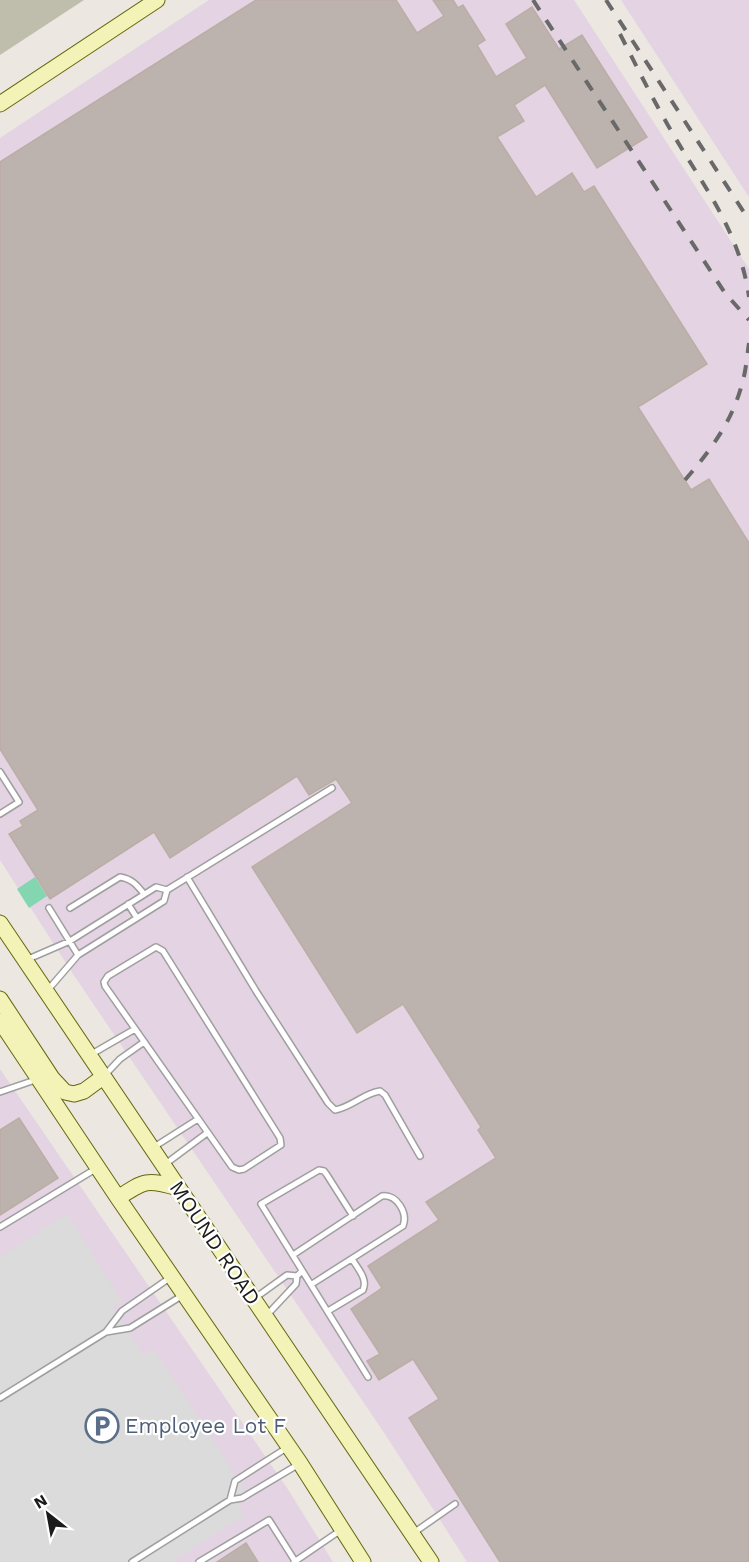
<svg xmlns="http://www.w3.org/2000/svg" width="749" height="1562" font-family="'Work Sans',sans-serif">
<rect width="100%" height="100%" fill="#ece7e1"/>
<!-- industrial -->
<path fill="#e4d3e2" d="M209,0H574L749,269V1562H467L385,1434L73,974L0,860V138Z
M621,0H749V197Z
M0,1069L289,1491L333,1562H0Z"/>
<!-- construction -->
<path fill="#bfbead" d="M0,0H84L0,55Z"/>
<!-- pitch -->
<path fill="#84d6b0" d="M35,877L47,896L29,908L17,889Z"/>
<!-- parking -->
<path fill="#dbdbdb" d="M67,1214L122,1301L113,1307L144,1356L154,1349L249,1496L237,1504L244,1516L171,1562H0V1257Z"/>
<!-- building -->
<path fill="#bcb3ae" stroke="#bcada5" stroke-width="1.5" d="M256,0H396L417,33L444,16L433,0H453L458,8L463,5L485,40L477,45L496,77L527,58L506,24L532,7L559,49L582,35L647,137L597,168L545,85L514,105L524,121L497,137L536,197L572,173L584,192L594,186L707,364L638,407L691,490L709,479L749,543V1562H500L409,1418L439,1399L413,1359L379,1380L367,1361L380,1354L351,1309L382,1288L368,1266L439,1220L426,1202L496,1158L478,1130L481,1127L403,1004L357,1033L252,867L352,803L336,779L309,795L297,776L170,858L154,832L50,899L9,834L23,826L20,821L38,810L0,749V162Z
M19,1118L58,1178L0,1215V1130Z
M246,1543L258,1562H217Z"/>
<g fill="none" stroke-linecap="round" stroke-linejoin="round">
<!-- service casing -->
<g stroke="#9f9f9f" stroke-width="8">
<path id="service" d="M0,772L19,802L0,814
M187,877L256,991L328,1103L335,1110C352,1107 364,1093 380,1091L385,1095L420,1156
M128,904L137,918
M49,908L78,955
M70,908L120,877C132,879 137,885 144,894
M156,947L163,951L280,1138L281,1145L244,1169L239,1170L232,1167L105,986L104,982L108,976Z
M26,960L70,941L156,887L167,890
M47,991L78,955L164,901L167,890L332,788
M90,1055L135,1029
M104,1076L120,1059L144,1042
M0,1092L38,1079
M154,1147L198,1119
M164,1165L207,1133
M353,1216L327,1175L324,1171L319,1170L261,1204L368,1377
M0,1227L97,1168
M293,1255L382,1196C397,1194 408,1213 403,1226L312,1284
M255,1298L287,1275L297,1276
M328,1311L363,1290C368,1279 358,1269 352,1259
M267,1315L296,1284L297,1276L302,1271
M106,1332L122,1311L171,1277
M0,1398L106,1332L130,1328L183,1295
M230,1500L235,1481L288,1447
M412,1534L455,1504
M132,1562L230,1500L242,1498L299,1464
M199,1562L269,1520L295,1561
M294,1562L341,1530"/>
</g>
<!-- secondary casing -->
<g stroke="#64670d" stroke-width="17">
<path id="secondary" d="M0,104L157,0
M0,923L431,1562
M0,999L52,1078L65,1092L74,1094L84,1091L103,1077
M0,1021L118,1198L300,1463L363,1562
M118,1198C145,1180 147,1179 178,1188"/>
</g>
<!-- service -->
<use href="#service" stroke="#fff" stroke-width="5"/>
<!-- secondary -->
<use href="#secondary" stroke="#f3f2b7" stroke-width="15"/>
<!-- rail -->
<path stroke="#696969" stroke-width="4" stroke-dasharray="12 12" stroke-linecap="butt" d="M533,0L725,293L749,320
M606,0L749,220
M620,34C635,63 649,92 665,120C698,180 739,226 749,297
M685,480C710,451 732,422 742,384C746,371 747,356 749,343"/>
</g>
<!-- icons -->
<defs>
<g id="parking-ring" transform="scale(1.725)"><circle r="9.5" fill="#fff" stroke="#5c6f8a" stroke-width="1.5"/><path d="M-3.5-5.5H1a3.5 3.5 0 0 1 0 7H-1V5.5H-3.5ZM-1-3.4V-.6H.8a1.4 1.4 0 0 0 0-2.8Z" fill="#5c6f8a"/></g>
</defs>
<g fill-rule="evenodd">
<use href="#parking-ring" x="102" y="1426"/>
</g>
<g text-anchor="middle" stroke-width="4.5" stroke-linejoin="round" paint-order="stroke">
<!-- street labels -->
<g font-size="21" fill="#1b1b1b" stroke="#fff">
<text transform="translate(215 1243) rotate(56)" y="7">MOUND ROAD</text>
</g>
<!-- service labels -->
<g font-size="21" fill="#4e5e75" stroke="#fff" text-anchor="start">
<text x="125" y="1433">Employee Lot F</text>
</g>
</g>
<!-- north arrow -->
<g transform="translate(48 1514) rotate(329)" stroke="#ffffff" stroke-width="4.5" paint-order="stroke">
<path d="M0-4.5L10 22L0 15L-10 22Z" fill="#1b1b1b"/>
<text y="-9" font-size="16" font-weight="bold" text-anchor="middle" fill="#1b1b1b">N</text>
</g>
</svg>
